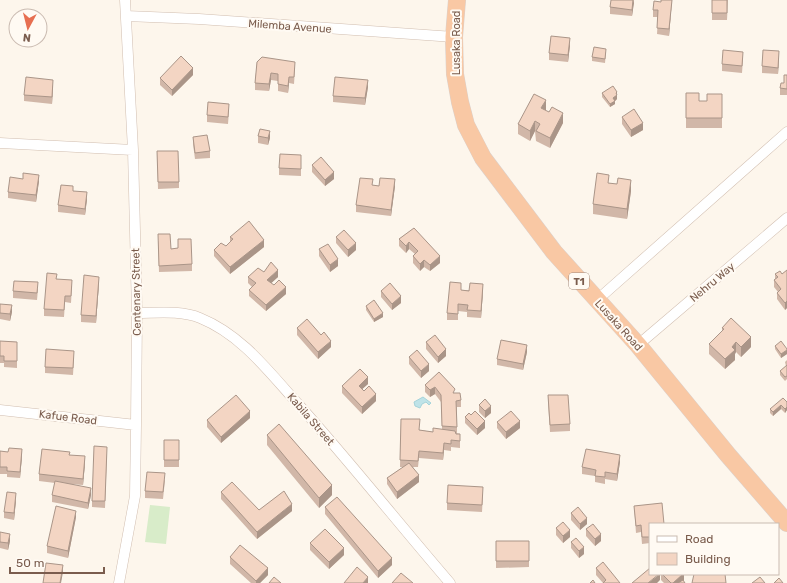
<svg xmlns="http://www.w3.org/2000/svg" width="787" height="583" font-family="Rubik,sans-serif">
<rect width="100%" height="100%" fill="#fdf6ec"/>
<!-- green -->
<path fill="#d8ecc9" d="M150,505L170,507L166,544L145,542Z"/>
<!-- water -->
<path fill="#bfe3e8" stroke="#a5d3da" d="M423,397L431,403L429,405L426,402L422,404L420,408L415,406L414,402Z"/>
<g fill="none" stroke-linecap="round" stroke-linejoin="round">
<!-- minor casing -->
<g stroke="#d1beb0" stroke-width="11">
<path id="minor" d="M126,16L199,19L454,37
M0,143L133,150
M596,301L787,132
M137,313C156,313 181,310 200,318C242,335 269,372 299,405C351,463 399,524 450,583
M638,345L787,218
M0,410L136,425
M119,583L135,496L136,425L137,313L133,150L125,0"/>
</g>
<!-- trunk casing -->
<g stroke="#dad1cd" stroke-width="18">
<path id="trunk" d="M457,0L454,37L455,74L460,102L466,125L483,158L554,252L638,345L728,455L787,523"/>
</g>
<!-- minor -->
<use href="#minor" stroke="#fff" stroke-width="10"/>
<!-- trunk -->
<use href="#trunk" stroke="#f9c8a4" stroke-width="17"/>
</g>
<!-- wall -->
<path fill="#d1b7a8" d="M634,0L632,16L610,14V7Z
M661,0H672L669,36L657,34L658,17H653V10L661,2Z
M712,0H728L727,20H712Z
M570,45L568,62L549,60V53Z
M606,52L605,63L592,61V57Z
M779,58L778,74L762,73V66Z
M743,59L742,73L722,71V64Z
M257,62L295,68L294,84L289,83L288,93L278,91V81L271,80L269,91L255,90V83Z
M193,75L172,96L160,85V78Z
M787,75V95H780V88L784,83Z
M53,86L52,104L24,101V95Z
M368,87L365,105L333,102V96Z
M617,92V99L615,101V104L610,107L602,97V93Z
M686,93L699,101H707L722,94V128H686Z
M229,111L228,124L207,122V115Z
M545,111L563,123L550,148L536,141L535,131L530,141L518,134V124Z
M622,117L643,130L631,137L622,124Z
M258,136L270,138L268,145L258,143Z
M193,137L210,151V158L195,159L193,144Z
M157,151L179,182V188L158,189Z
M301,162V176L279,175V168Z
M312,165L334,179L325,186L312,172Z
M39,181L36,202L8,198V192Z
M609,183L631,191L627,219L593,214V204Z
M373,185L379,186H395L391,216L356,212V205Z
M73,191L87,199L85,215L58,212V205Z
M414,228L440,263L430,271L424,267L420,271L413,263V256L415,254L409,249L406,253L399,246V239Z
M230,237L264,247L230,274L214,256V250L226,246L230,242Z
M336,237L356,250L348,257L336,243Z
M158,241L171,249L178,248L192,264V271L159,272Z
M319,249L338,266L330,272L319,256Z
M787,270V308L785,310L777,299V293L778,292L774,287V280L775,279V274H782Z
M264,272L278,277L271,283L286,294L266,311L249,296V290L252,287L248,283V277Z
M57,279L72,286L71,303L65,302L64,317L44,316V309Z
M99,283L96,323L81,322V315Z
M38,289L37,300L13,298V291Z
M461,290L483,291L481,318L467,317V312L458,311V320H447V313Z
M381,291L401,303L392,310L381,297Z
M0,304L12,312L10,321L0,319Z
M366,306L383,317L374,322L366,310Z
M297,328L321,335L331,347L318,359L297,335Z
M722,328L751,347L741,357L736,352L735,354V360L725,369L709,354V344L722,331Z
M0,341L17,342V368L4,367V363H0Z
M426,342L446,356L438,363L426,349Z
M775,346L787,349V354L781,358L775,349Z
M527,352L523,370L497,365V359Z
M409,357L429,371L421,378L409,364Z
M74,358L73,375L45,373V367Z
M787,360V379L785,381L780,375V371L786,366L785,362Z
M368,384L362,389L376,401L362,414L342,393V386Z
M425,385L455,393L461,400V407H457V433H456L460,434V448L451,447V451L444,450L443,460L419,458L418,467H413L419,482L397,499L387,484V478L403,467H400L401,419L420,430L433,432L442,429L441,402L435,394L430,397L425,392Z
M548,395L570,424V431L550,432L548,402Z
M787,402V410L785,413L781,409L773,416L770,413V409Z
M479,405L491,413L485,418L479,412Z
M465,417L485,428L477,435L465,423Z
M250,418L221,443L207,427V420Z
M497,422L520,428L506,439L497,428Z
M267,435L332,495L319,508L267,445Z
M164,440H179V467H164Z
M0,451L22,456L20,478L7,477V474H0Z
M107,453L105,508L92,507V501Z
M70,455L85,463L83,485L70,484L91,495L88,509L52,502V495L55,483L39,481V474Z
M620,462L617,481L605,479V484L595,482V476L582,474V467Z
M165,480L163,499L145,498V491Z
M221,492L259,510L292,511L257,539L221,499Z
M483,494L482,512L447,510V503Z
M16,500L14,520L4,518V512Z
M634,506L650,524V543L642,544L641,532L636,533Z
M325,507L392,565L378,578L325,514Z
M571,513L587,524L580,530L571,520Z
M76,517L68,558L47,553V546Z
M556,528L570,537L563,543L556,535Z
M586,529L601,541L595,546L586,536Z
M0,532L10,541L8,550L0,548Z
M496,541H529V567L496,568Z
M571,542L584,554L579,558L571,548Z
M310,543L344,555L329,569L310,550Z
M230,557L268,575L260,583H251L230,564Z
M596,568L620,583H603L596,575Z
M661,574H684V580L683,581L685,583H664L661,580Z"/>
<!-- shaded-wall -->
<path fill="#aa9588" d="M633,0L634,3L632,16V10Z
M672,0L669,36V29Z
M570,38V45L568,62V55Z
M779,51V58L778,74V68Z
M193,68V75L172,96V90Z
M271,73V80L269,91V84Z
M289,77V83L288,93V86Z
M53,80V86L52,104V97Z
M368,80V87L365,105V98Z
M617,92V99L615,101V104L610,107V104L616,93Z
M546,100V110L541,118V108Z
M563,113V123L550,148V138Z
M535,121V131L530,141V131Z
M643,123V130L631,137V130Z
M270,131V138L268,145V138Z
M334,172V179L325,186V180Z
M39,175V181L36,202V195Z
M395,179V186L391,216V210Z
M631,180V191L627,219V209Z
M87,192V199L85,215V209Z
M264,240V247L230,274V267Z
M409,242V249L406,253V246Z
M356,243V250L348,257V250Z
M440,256V263L430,271V265Z
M338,259V266L330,272V265Z
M424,260V267L420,271V264Z
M278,270V277L267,287V280Z
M99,277V283L96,323V316Z
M483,284V291L481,318V311Z
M286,287V294L266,311V305Z
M401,296V303L392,310V304Z
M787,301V308L785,310V303Z
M12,305V312L10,321V314Z
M383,313V317L374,322V319Z
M751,337V347L741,357V347Z
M331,341V347L318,359V352Z
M736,342V352L735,354V360L725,369V359L732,347Z
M527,345V352L523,370V364Z
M446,349V356L438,363V357Z
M787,350V354L781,358V354Z
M429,364V371L421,378V371Z
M368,377V384L359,392V386Z
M435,387V394L430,397V390Z
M376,394V401L362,414V407Z
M781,405V409L773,416V412Z
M491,406V413L485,418V411Z
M787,407V410L785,413V409Z
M250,411V418L221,443V437Z
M485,421V428L477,435V429Z
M520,421V428L506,439V432Z
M444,443V450L443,460V453Z
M22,449V456L20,478V472Z
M620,455V462L617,481V474Z
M85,456V463L83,485V479Z
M419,475V482L397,499V492Z
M332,485V495L319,508V498Z
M91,488V495L88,509V503Z
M16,493V500L14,520V513Z
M292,504V511L257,539V532Z
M76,511V517L68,558V551Z
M587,518V524L580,530V524Z
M570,530V537L563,543V536Z
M10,534V541L8,550V543Z
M601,534V541L595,546V539Z
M584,547V554L579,558V551Z
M344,548V555L329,569V562Z
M392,558V565L378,578V571Z
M63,565V572L61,583H60Z
M268,568V575L260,583H256V581Z
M660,574V580L657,583H648Z
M683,574H684V580L681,583H673Z
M368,577V583H363Z"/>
<!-- building -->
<path fill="#f3d5c3" stroke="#aa9588" d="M611,0H633L632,10L610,7Z
M661,0H672L669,29L657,28L658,10H653L654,1L661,2Z
M712,0H727V13H712Z
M551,36L570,38L568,55L549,53Z
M594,47L606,49L605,59L592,57Z
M723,50L743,52L742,66L722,64Z
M763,50L779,51L778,68L762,66Z
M181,56L193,68L172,90L160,78Z
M262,57L295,62L294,77H289L288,86L278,84V74L271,73L269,84L255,83L257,62Z
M784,75H787V89L780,88L781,83H784Z
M26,77L53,80L52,97L24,95Z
M335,77L368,80L365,98L333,96Z
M613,86L617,92L616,93L617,95L613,98L615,101L610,104L602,93Z
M686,93H699V101H707V94H722V118H686Z
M534,94L546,100L541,108L549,112L552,107L563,113L550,138L536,131L540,124L535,121L530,131L518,124Z
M208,102L229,104L228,117L207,115Z
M634,109L643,123L631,130L622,117Z
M260,129L270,131L268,138L258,136Z
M207,135L210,151L195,153L193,137Z
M157,151H178L179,182H158Z
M280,154L301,155V169L279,168Z
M321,157L334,172L325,180L312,165Z
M23,173L39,175L36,195L8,192L10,177L23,179Z
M597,173L609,175L608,183L617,184L618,178L631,180L627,209L593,204Z
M360,178L373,179L372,185L379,186L380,178L395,179L391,210L356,205Z
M61,185L73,186V191L87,192L85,209L58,205Z
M249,221L264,240L230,267L214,250L221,243L226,246L233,239L230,237Z
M414,228L440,256L430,265L424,260L420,264L413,256L418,251L409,242L406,246L399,239Z
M344,230L356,243L348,250L336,237Z
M158,234H170L171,249L178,248V239H191L192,264L159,266Z
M328,244L338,259L330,265L319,249Z
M271,262L278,270L267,280L274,285L279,280L286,287L266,305L249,290L256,283L248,277L258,268L264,272Z
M787,270V301L785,303L777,293L781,289L774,280L778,277L775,274L780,271L782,274Z
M47,273L57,274L56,279L72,280L71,296H65L64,310L44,309Z
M84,275L99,277L96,316L81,315Z
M14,281L38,282L37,293L13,291Z
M450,282L461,283V290L469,291L470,283L483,284L481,311L467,310L468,305L458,304V314L447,313Z
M390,283L401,296L392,304L381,291Z
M374,300L383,313L374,319L366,306Z
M0,304L12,305L10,314L0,313Z
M731,318L751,337L741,347L736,342L732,347L735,350L725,359L709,344L724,329L722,328Z
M307,319L321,335L324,332L331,341L318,352L297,328Z
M435,335L446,349L438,357L426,342Z
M501,340L527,345L523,364L497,359Z
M0,341L17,342V361H4V356H0Z
M781,341L787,349V350L781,354L775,346Z
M46,349L74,351L73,368L45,367Z
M417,350L429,364L421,371L409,357Z
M787,365V376L785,377L780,371Z
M360,369L368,377L359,386L364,391L369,386L376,394L362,407L342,386Z
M439,372L455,389L453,393H460L461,400L456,401L457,427L442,426L441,395L435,387L430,390L425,385Z
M236,395L250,411L221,437L207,420Z
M548,395H568L570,424L550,425Z
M783,398L787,402V407L785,409L781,405L773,412L770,409Z
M485,399L491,406L485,411L479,405Z
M475,411L485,421L477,429L465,417L469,413L471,415Z
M511,411L520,421L506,432L497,422Z
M401,419H420L419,430L433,432V428L455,431L456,434H460V441L451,440V444L444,443L443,453L419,451L418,461L400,460Z
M279,424L332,485L319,498L267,435Z
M164,440H179V460H164Z
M94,446L107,447L105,501H92Z
M9,448L22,449L20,472L7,471V467H0V451L8,452Z
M42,449L70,452L69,455L85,456L83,479L39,474Z
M586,449L620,455L617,474L605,472V477L595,476L596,470L582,467Z
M409,463L419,475L397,492L387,478Z
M147,472L165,473L163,492L145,491Z
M55,481L91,488L88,503L52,495Z
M232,482L259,510L284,491L292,504L257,532L221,492Z
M448,485L483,487L482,505L447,503Z
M7,492L16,493L14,513L4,512Z
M337,497L392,558L378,571L325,507Z
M662,503L664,524H650V537H642L641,525L636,526L634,506Z
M56,506L76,511L68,551L47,546Z
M578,507L587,518L580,524L571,513Z
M563,522L570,530L563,536L556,528Z
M593,524L601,534L595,539L586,529Z
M325,529L344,548L329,562L310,543Z
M0,532L10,534L8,543L0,542Z
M576,538L584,547L579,551L571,542Z
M496,541H529V561H496Z
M240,545L268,568L256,581L230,557Z
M603,562L620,583H603L606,580L596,568Z
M46,563L63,565L60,583H43Z
M357,567L368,577L363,583H344Z
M650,568V574H659L648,583H632Z
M401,573L413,583H392Z
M662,574H683L673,583H671Z
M694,574H725L726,583H692Z
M274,577L281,583H269Z
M760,577L765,583H752Z
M779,578L783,583H774Z
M593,580L595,583H590Z
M683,580L685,583H678Z"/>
<g text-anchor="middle" stroke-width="4" stroke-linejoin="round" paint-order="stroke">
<!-- shield labels -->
<rect fill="#fffaf3" stroke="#a28b7f" stroke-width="1" x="569" y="273" width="20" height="16" rx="3"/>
<g font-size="10" font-weight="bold" fill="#7a5c4d">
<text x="579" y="285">T1</text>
</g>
<!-- street labels -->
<g font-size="11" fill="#7a5c4d" stroke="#fffaf3">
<text transform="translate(290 26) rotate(4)" y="4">Milemba Avenue</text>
<text transform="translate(456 43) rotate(-90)" y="4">Lusaka Road</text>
<text transform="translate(712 282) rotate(-40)" y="4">Nehru Way</text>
<text transform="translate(136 292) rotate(-91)" y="4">Centenary Street</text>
<text transform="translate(619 325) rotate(48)" y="4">Lusaka Road</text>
<text transform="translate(68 417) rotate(7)" y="4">Kafue Road</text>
<text transform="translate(311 419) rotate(49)" y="4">Kabila Street</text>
</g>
</g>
<!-- legend -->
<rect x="649" y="523" width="130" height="52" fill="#fffaf3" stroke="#cabbb1"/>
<rect x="657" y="536" width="20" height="6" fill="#ffffff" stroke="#cabbb1"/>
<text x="685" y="543" font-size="12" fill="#7a5c4d">Road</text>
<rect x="657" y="553" width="20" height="12" fill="#f3d5c3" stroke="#cabbb1"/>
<text x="685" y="563" font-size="12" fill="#7a5c4d">Building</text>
<!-- north arrow -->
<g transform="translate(28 28) rotate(187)"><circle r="19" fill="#fffaf3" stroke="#cabbb1"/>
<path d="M0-3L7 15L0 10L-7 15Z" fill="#e76f51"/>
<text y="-6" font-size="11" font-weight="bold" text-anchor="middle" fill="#7a5c4d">N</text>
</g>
<!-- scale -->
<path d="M10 567v6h94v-6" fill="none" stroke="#7a5c4d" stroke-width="2"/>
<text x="16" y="567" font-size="12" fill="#7a5c4d" stroke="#fffaf3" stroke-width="3" paint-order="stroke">50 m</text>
</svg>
